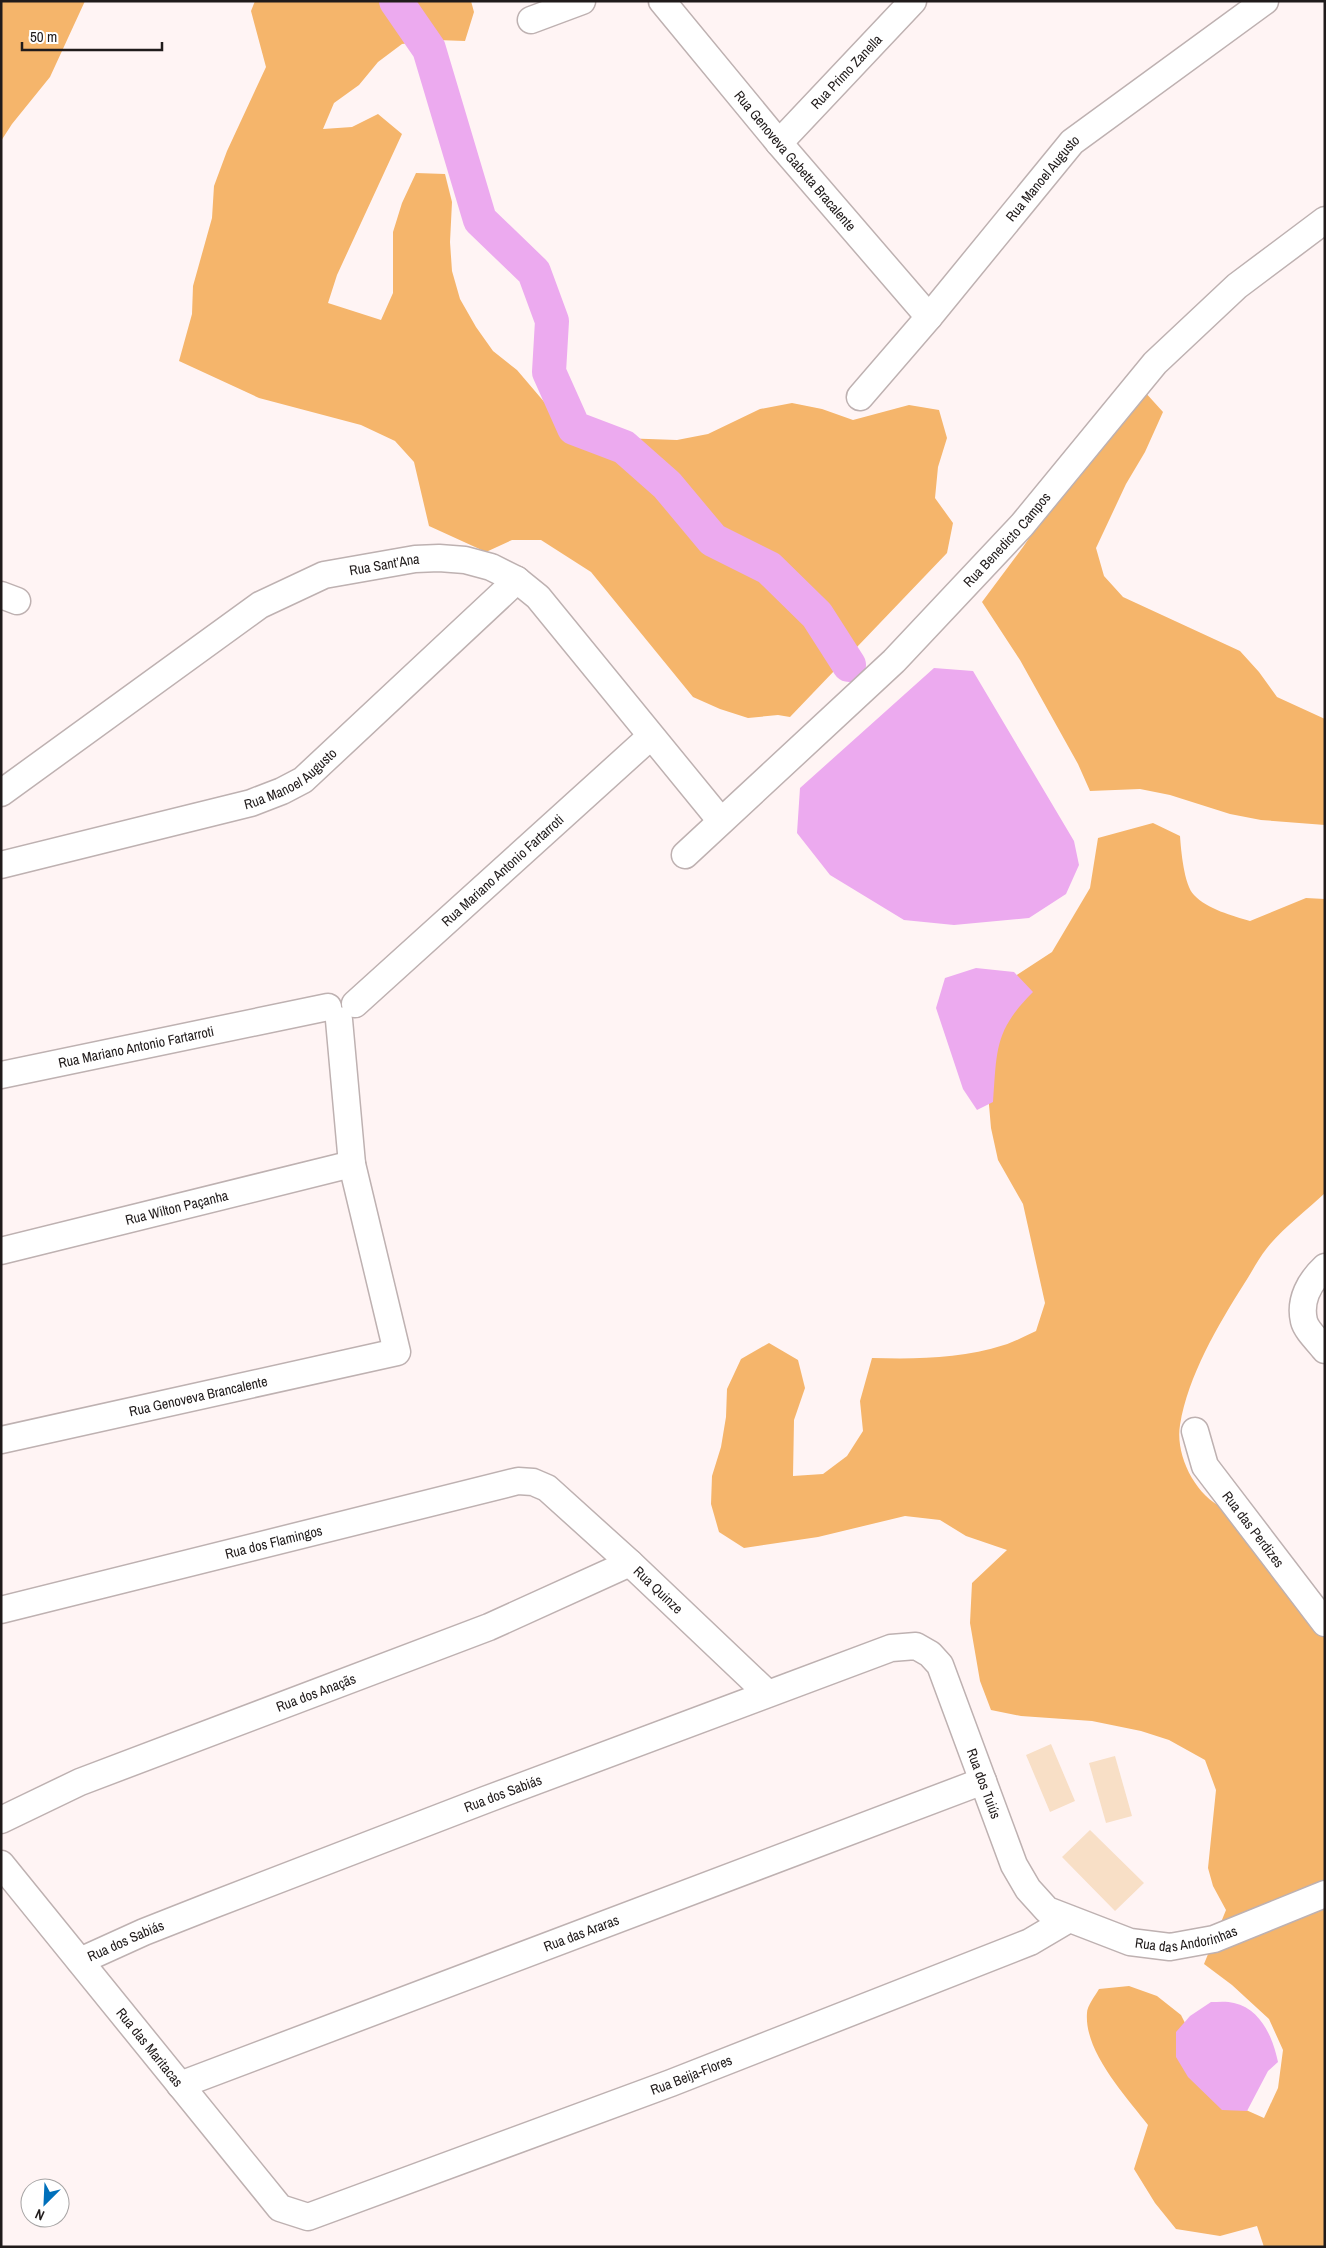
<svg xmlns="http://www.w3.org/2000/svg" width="1326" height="2248" font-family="'Archivo Narrow',sans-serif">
<rect width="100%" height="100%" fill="#fff4f4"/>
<!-- green -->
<path fill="#f8dfc6" d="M1051,1744L1075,1801L1050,1812L1026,1755Z
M1115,1756L1132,1816L1106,1823L1089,1763Z
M1090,1830L1144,1883L1115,1911L1062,1857Z"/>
<!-- forest -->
<path fill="#f5b56b" d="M1,1H85L50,77L12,124L1,141Z
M255,1H471L474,12L465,41L437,40L402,44L378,62L359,85L334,103L323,129L352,127L378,114L402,134L337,275L328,303L381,320L393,293V232L402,203L416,173L445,174L452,202L450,242L452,271L460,299L476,327L493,351L517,370L557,417L590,433L620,438L677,440L708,434L760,409L792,403L822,409L853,420L909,405L939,410L947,438L938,467L935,498L953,523L947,553L790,717L778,715L748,718L720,709L693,697L591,572L541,540H512L486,552L429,526L414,462L395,441L361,425L259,398L179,361L192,314L193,286L212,218L214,186L227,151L266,67L251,11Z
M1144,391L1163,412L1145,452L1126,484L1096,548L1104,576L1123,597L1240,651L1259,672L1277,697L1325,719V825L1261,820L1230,814L1170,795L1140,789L1090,791L1078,764L1020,660L982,602L1023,547L1085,457Z
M1153,823L1180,836C1181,850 1184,885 1194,895C1207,909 1233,916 1250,921L1306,898L1325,899V1193C1307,1210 1282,1229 1267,1248C1258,1259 1252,1272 1244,1284C1218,1325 1188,1376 1180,1425C1175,1455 1195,1495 1223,1508L1325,1623V2247H1264L1257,2226L1220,2236L1176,2229L1155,2203L1134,2169L1148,2125C1126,2096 1084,2052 1087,2013C1087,2006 1095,1996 1099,1989L1129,1986L1157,1996L1181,2015L1215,2083L1237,2106L1264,2118L1278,2088L1283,2050L1269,2019L1232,1985L1204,1964L1226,1910L1213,1886L1208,1868L1216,1790L1205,1760L1169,1740L1141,1731L1092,1721L1021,1716L991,1710L980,1681L970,1623L972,1583L1007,1550L966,1536L940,1520L905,1516L818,1537L744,1548L719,1532L711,1504L712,1476L721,1447L726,1417L727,1389L741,1359L769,1343L798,1360L805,1388L794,1420L793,1476L823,1474L847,1456L863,1431L860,1401L872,1358C916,1359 961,1359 1004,1345C1014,1342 1025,1336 1036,1331L1045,1303L1023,1204L998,1160L991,1128L984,1047L1000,986L1052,952L1090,888L1098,838Z"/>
<!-- water -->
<path fill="#ecaaef" d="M934,668L973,671L1074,841L1079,865L1066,894L1029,918L954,925L904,920L830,875L797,833L800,788Z
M976,968L1014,972L1033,992C994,1031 997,1050 993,1102L977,1110L963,1089L936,1008L945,978Z
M1211,2002C1218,2002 1227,2001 1234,2003C1261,2009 1273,2038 1278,2062L1268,2071L1247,2111L1222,2110L1188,2077L1176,2057V2032L1190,2016Z"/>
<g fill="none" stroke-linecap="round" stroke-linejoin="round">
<!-- river -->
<path stroke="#ecaaef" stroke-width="34" d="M396,1L429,49L480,220L534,272L552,321L549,372L574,428L624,447L667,485L713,540L769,568L817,615L849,665"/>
<!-- minor casing -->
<g stroke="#beb1b1" stroke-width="29">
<g id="minor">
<path id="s1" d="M662,1L779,143L929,317"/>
<path d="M531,20L582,1"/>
<path id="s2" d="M779,143L913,1"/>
<path id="s3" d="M860,397L929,317L1072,142L1265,1"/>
<path d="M1,595L17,601"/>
<path id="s4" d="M1,793L260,605L324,575L415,559L439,558L465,560L491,567L517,580L538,597L721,821"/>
<path id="s5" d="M685,855L894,661L1022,525L1155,363L1237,286L1325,220"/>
<path id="s6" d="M1,865L251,803L282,791L303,780L517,580"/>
<path id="s7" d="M355,1004L650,737"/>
<path id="s8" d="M1,1075L328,1007"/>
<path id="s9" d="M1,1251L352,1164"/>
<path d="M1325,1267C1310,1281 1299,1300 1304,1321C1306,1330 1319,1342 1325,1350"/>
<path id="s10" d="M1195,1431L1205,1466L1325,1623"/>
<path id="s11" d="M1,1440L397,1352L352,1164L339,1020"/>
<path id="s12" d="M1,1610L518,1481L533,1482L547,1488L630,1563L767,1693"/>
<path id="s13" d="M1,1820L80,1782L489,1627L630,1563"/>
<path id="s14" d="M1,1864L280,2208L308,2217L671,2083L1030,1942L1069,1919"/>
<path id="s15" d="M80,1961L144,1932L210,1906L485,1800L891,1648L916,1646L930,1654L940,1665L1014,1865L1028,1889L1047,1910L1130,1942L1170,1947L1214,1939L1325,1894"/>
<path id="s16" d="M180,2085L983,1781"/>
</g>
</g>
<!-- minor -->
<use href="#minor" stroke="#fff" stroke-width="26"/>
</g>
<g text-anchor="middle" stroke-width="4" stroke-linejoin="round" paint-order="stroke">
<!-- street labels -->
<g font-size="14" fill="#201b1b" stroke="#fff">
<text dy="5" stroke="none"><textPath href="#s2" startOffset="98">Rua Primo Zanella</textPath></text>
<text dy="5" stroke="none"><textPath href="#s1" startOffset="208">Rua Genoveva Gabetta Bracalente</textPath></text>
<text dy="5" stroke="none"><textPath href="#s3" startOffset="285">Rua Manoel Augusto</textPath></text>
<text dy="5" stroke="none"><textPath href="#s5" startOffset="451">Rua Benedicto Campos</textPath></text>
<text dy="5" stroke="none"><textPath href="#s4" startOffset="452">Rua Sant’Ana</textPath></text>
<text dy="5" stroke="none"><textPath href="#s6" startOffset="304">Rua Manoel Augusto</textPath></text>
<text dy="5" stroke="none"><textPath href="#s7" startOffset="199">Rua Mariano Antonio Fartarroti</textPath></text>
<text dy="5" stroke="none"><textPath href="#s8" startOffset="138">Rua Mariano Antonio Fartarroti</textPath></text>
<text dy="5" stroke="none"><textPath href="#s9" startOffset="181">Rua Wilton Paçanha</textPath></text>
<text dy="5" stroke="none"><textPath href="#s11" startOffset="202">Rua Genoveva Brancalente</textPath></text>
<text dy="5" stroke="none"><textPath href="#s10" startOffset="116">Rua das Perdizes</textPath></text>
<text dy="5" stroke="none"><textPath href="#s12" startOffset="281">Rua dos Flamingos</textPath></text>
<text dy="5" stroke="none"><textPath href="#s12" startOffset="714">Rua Quinze</textPath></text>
<text dy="5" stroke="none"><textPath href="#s13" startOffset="340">Rua dos Anaçãs</textPath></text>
<text dy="5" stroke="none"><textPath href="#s15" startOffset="1052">Rua dos Tuiús</textPath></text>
<text dy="5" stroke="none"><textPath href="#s15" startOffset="455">Rua dos Sabiás</textPath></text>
<text dy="5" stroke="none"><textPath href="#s16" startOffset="429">Rua das Araras</textPath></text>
<text dy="5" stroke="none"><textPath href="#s15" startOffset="1341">Rua das Andorinhas</textPath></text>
<text dy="5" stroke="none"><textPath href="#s15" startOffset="50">Rua dos Sabiás</textPath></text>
<text dy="5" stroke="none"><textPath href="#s14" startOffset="236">Rua das Maritacas</textPath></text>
<text dy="5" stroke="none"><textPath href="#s14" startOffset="881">Rua Beija-Flores</textPath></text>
</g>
</g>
<!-- border -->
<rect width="1326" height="2248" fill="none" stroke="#201b1b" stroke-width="5"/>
<!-- north arrow -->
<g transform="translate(45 2203) rotate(204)"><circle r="24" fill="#ffffff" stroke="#a6a4a4"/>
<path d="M0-4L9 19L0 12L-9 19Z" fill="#0070bb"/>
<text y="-8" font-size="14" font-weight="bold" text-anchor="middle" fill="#201b1b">N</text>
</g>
<!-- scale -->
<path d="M22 42v8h140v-8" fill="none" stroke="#201b1b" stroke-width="2.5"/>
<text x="30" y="42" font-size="15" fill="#201b1b" stroke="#ffffff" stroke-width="4" paint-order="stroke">50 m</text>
</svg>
